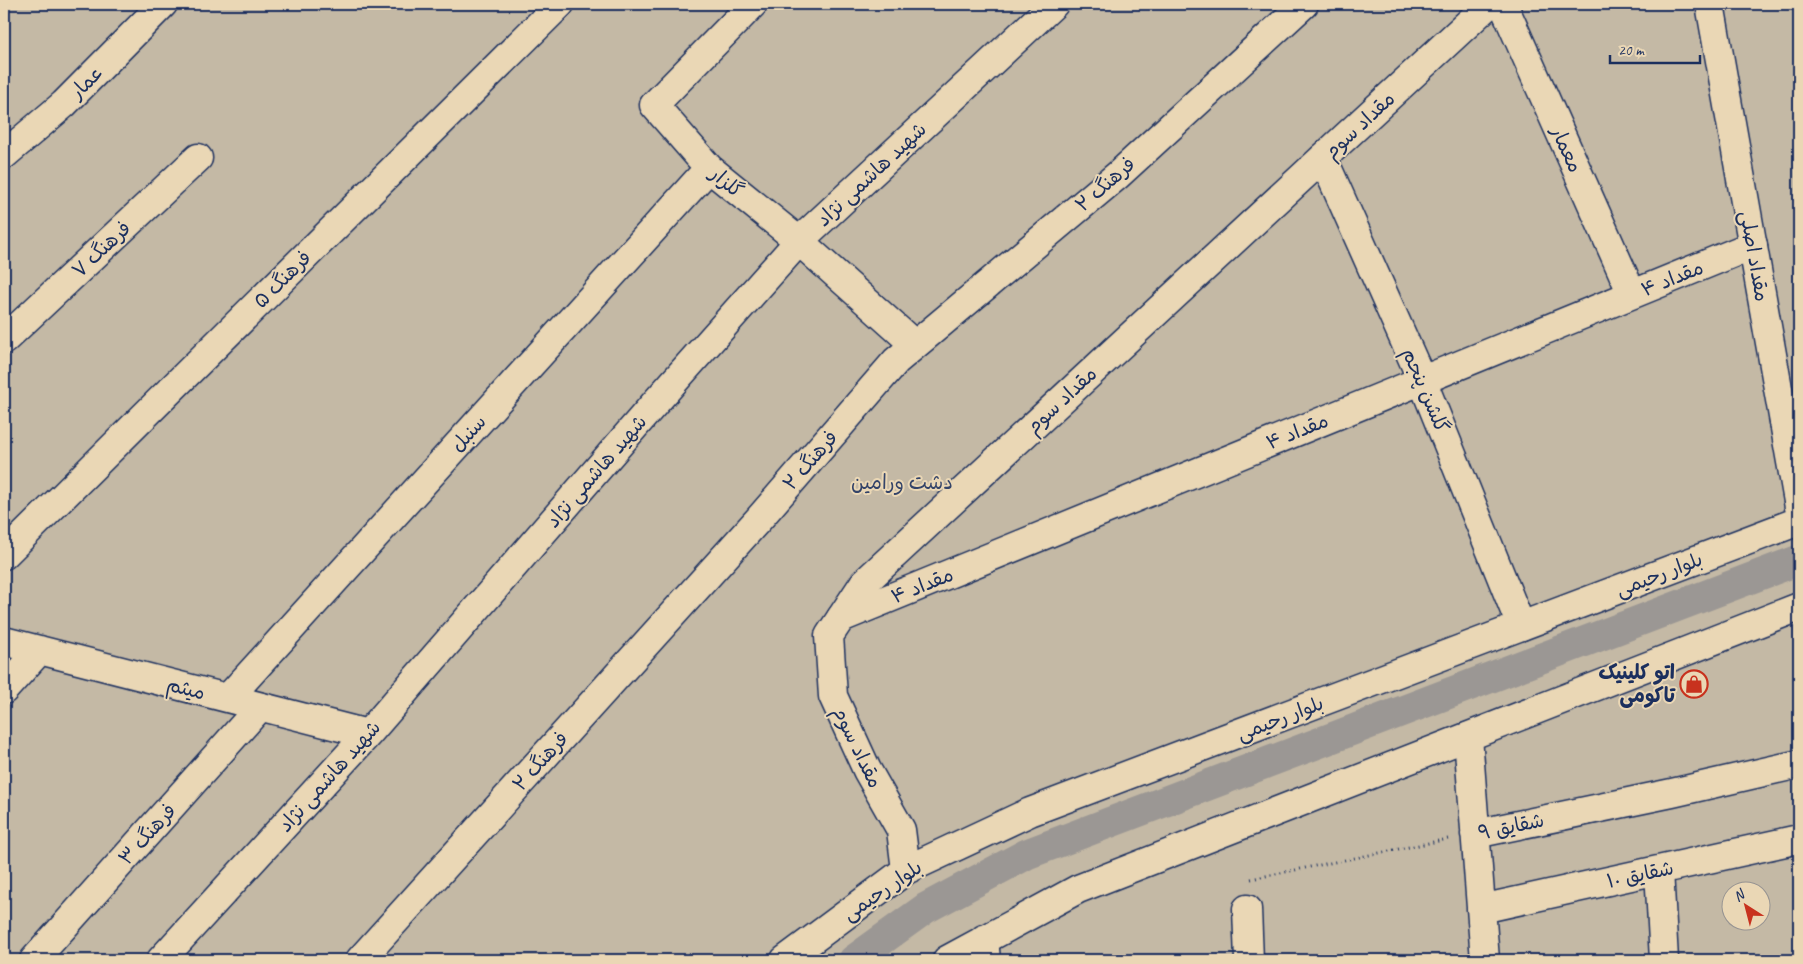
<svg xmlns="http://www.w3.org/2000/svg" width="1803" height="964" font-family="Caveat,'Playpen Sans Arabic',sans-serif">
<rect width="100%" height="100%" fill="#e2d0b2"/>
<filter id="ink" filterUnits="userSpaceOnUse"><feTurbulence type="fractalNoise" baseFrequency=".02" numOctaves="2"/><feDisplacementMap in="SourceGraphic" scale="10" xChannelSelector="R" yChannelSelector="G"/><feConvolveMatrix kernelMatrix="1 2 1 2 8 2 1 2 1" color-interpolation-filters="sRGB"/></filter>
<g filter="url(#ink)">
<!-- green -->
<path fill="#c4b9a5" stroke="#707482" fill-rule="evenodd" d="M4,4H1799V960H4ZM1730,892H1760V922H1730Z"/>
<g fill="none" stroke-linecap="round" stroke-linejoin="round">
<!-- canal -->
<path stroke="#9b9794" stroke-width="31" d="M854,960L926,908L1027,854L1799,560"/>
<!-- street casing -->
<g stroke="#1b2f5e" stroke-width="31">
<path id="street" d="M753,4L654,105L709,168L799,241L915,345
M1503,4L1632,294
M4,155L64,104L163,4
M1323,158L1422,380L1521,626
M4,340L198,158
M841,618L1753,245
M4,641L368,734
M4,690L40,650
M228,698L709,168
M1468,737L1485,960
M1475,834L1672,793L1799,764
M1659,870L1664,960
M1247,909L1249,960
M1481,909L1799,839
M984,939L986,960
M34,960L260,707
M161,960L368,734L655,403L799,241L1054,4
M360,960L758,520L896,361L1118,175L1304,4"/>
</g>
<!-- secondary casing -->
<g stroke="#1b2f5e" stroke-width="31">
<path id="secondary" d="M1710,4L1799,507
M4,555L560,4
M906,870L901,830L867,770L833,696L829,636L864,583L1489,4
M785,960L906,870L1030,812L1799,521
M947,960L1078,889L1799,607"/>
</g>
<!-- path -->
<path stroke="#1b2f5e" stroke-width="3" stroke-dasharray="1 4" stroke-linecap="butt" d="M1251,879L1448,839"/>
<!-- street -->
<use href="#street" stroke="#ead7b5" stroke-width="28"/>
<!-- secondary -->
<use href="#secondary" stroke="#ead7b5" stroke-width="28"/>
</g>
</g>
<!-- icons -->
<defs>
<g id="shop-ring" transform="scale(1.4375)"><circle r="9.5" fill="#ead7b5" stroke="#c8321e" stroke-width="1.5"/><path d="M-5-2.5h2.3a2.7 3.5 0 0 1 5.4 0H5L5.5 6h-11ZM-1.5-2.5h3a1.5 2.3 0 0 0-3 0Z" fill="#c8321e"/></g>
</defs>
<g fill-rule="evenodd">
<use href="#shop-ring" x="1694" y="684"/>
</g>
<g text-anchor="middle" stroke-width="4" stroke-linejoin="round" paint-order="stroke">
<!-- street labels -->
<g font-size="20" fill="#1b2f5e" stroke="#ead7b5">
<text transform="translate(86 82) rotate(-46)" y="7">عمار</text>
<text transform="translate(1359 125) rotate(-43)" y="7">مقداد سوم</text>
<text transform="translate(1567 149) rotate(66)" y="7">معمار</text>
<text transform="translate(871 174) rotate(-43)" y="7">شهید هاشمی نژاد</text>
<text transform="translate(727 182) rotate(40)" y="7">گلزار</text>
<text transform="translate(1105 184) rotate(-41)" y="7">فرهنگ ۲</text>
<text transform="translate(101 249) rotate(-43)" y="7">فرهنگ ۷</text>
<text transform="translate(1755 256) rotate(80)" y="7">مقداد اصلی</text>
<text transform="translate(1672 278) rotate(-22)" y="7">مقداد ۴</text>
<text transform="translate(282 279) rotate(-45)" y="7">فرهنگ ۵</text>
<text transform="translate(1426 390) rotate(67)" y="7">گلشن پنجم</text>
<text transform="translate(1061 400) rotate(-43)" y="7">مقداد سوم</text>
<text transform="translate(1297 431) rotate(-22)" y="7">مقداد ۴</text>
<text transform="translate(468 433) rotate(-48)" y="7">سنبل</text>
<text transform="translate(810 460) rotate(-49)" y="7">فرهنگ ۲</text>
<text transform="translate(596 471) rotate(-49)" y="7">شهید هاشمی نژاد</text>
<text transform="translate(1659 574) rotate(-21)" y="7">بلوار رحیمی</text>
<text transform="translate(922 585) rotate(-22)" y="7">مقداد ۴</text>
<text transform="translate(186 688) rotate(14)" y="7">میثم</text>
<text transform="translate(1280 718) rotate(-21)" y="7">بلوار رحیمی</text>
<text transform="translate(858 747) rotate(64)" y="7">مقداد سوم</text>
<text transform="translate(540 761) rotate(-48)" y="7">فرهنگ ۲</text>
<text transform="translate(329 776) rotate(-48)" y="7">شهید هاشمی نژاد</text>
<text transform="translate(1511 826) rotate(-12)" y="7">شقایق ۹</text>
<text transform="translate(147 834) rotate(-48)" y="7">فرهنگ ۳</text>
<text transform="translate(1640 874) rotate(-12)" y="7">شقایق ۱۰</text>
<text transform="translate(882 890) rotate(-34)" y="7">بلوار رحیمی</text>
</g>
<!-- park labels -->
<g font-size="20" fill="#344469" stroke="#ead7b5">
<text x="902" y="489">دشت ورامین</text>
</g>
<!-- poi labels -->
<g font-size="20" font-weight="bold" fill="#1b2f5e" stroke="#ead7b5" text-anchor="end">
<text x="1675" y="679">اتو کلینیک<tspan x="1675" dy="23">تاکومی</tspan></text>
</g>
</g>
<!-- margin -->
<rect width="1803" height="964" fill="none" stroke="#ead7b5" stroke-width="20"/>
<rect x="10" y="10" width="1783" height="944" fill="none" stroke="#1b2f5e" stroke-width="2" filter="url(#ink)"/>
<!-- north arrow -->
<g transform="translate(1746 906) rotate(324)"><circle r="24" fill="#ead7b5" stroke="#979492"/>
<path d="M0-4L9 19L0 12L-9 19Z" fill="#c8321e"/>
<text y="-8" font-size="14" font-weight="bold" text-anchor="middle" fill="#1b2f5e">N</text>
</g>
<!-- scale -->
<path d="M1610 55v8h90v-8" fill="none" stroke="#1b2f5e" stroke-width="2.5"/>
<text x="1618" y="55" font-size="15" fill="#1b2f5e" stroke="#ead7b5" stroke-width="4" paint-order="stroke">20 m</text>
</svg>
